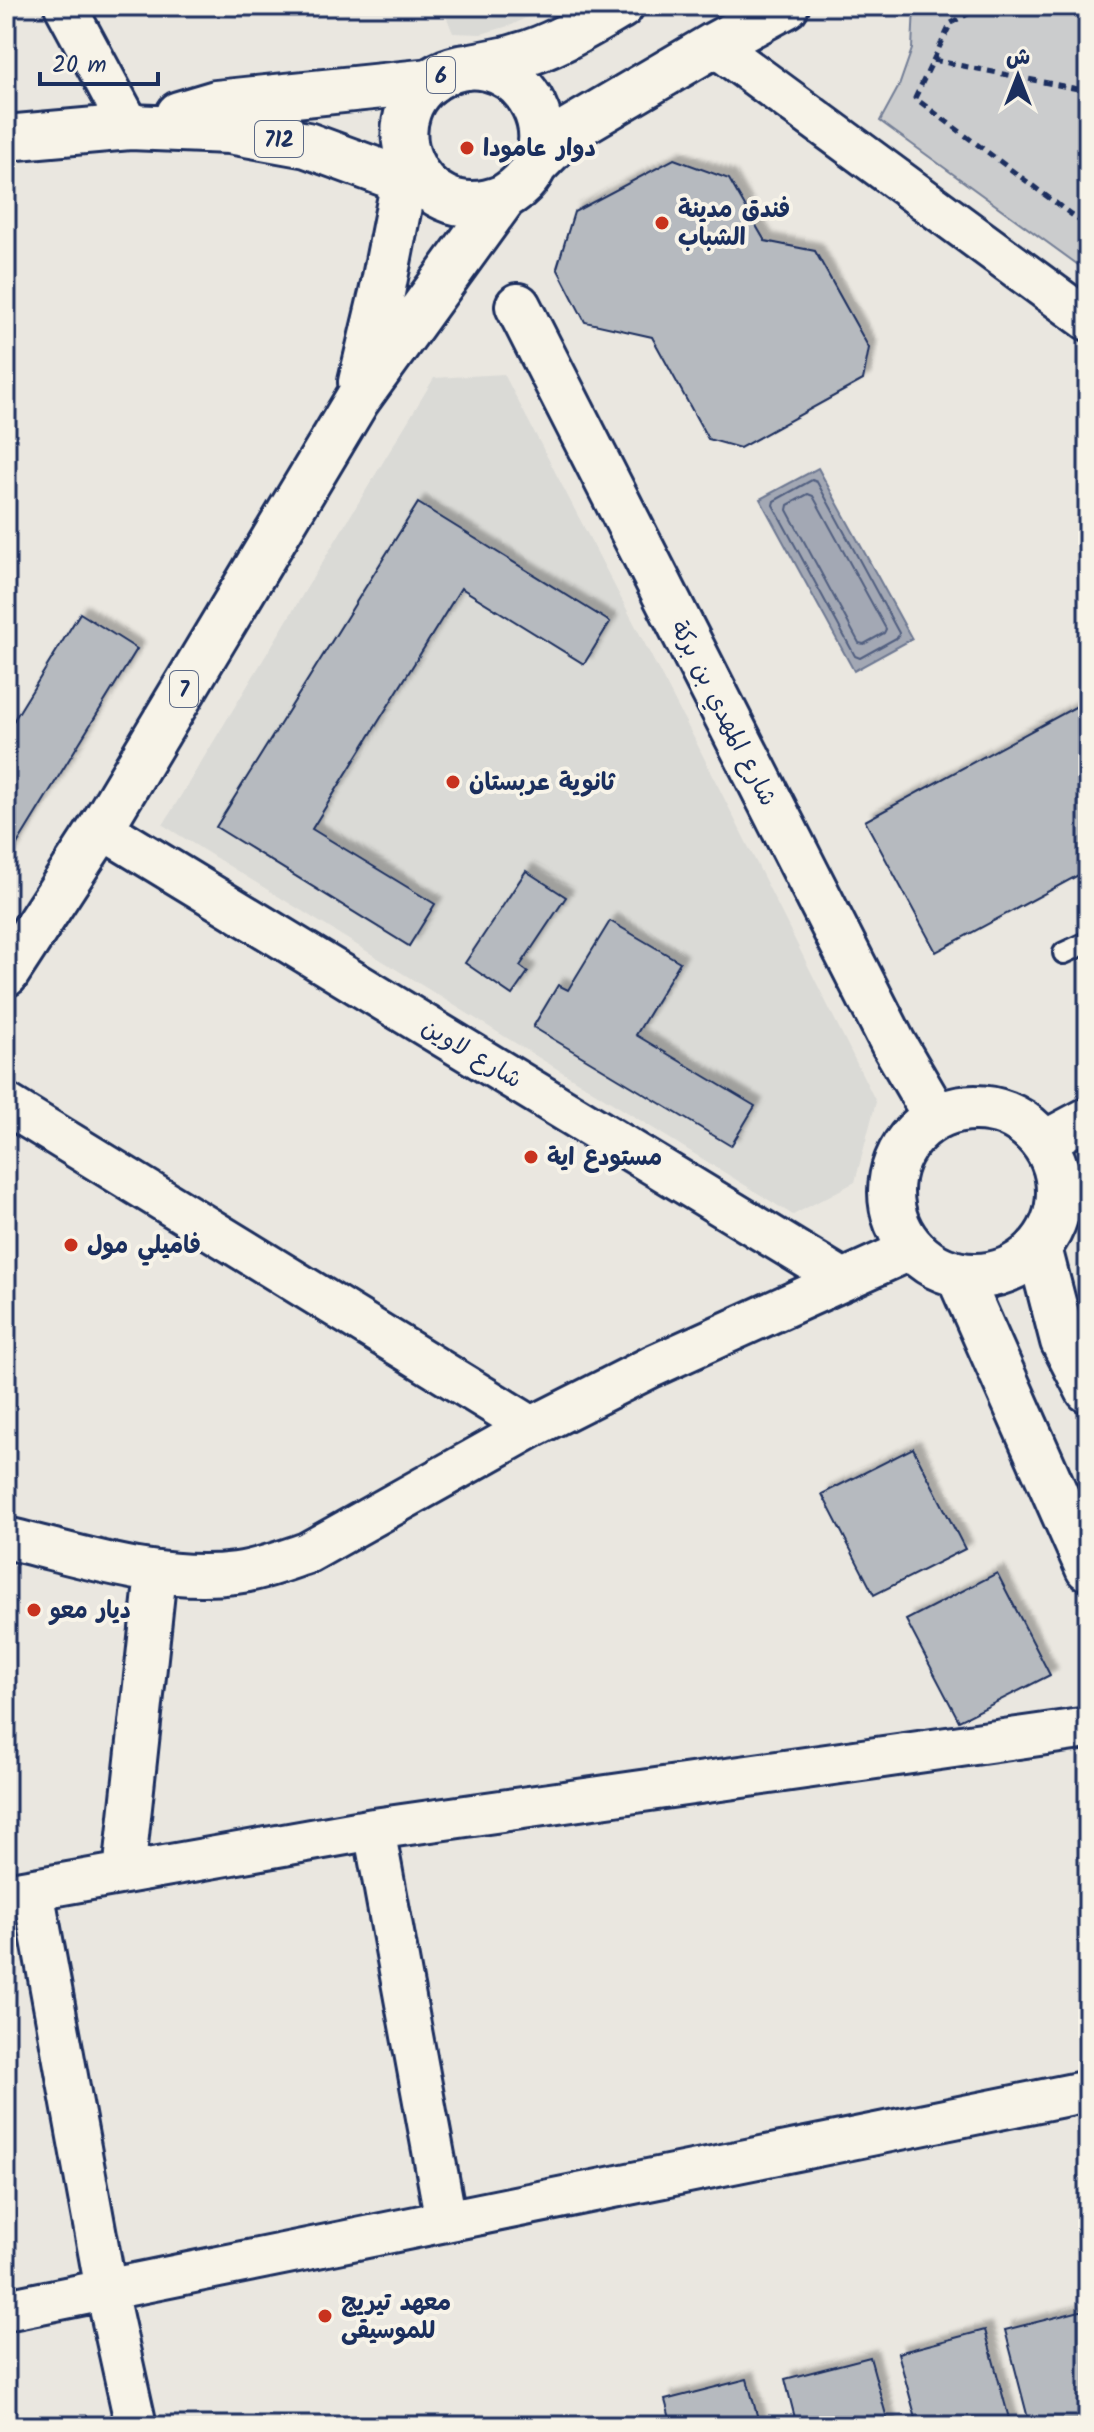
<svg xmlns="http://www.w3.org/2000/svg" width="1094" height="2432" font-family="Kalam,'Playpen Sans Arabic',sans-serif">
<defs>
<filter id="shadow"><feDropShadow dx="7" dy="-7" stdDeviation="2" flood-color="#0004"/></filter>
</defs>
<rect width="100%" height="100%" fill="#eae7e0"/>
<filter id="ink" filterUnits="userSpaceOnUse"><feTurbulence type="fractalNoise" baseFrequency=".0125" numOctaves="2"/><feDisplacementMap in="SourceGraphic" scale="16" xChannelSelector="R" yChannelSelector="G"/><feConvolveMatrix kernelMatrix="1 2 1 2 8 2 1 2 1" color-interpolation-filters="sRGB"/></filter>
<g filter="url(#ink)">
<!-- built -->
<path fill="#dadad6" d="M442,6H548L512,25L481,34L453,33Z
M504,374L695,740L876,1102L855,1182L793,1215L163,825L434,378Z"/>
<!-- green -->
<path fill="#cbcccd" stroke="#737e96" stroke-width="2" d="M914,6H1088V272L880,121L899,86L912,49Z"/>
<!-- water -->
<path fill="#a3a8b4" stroke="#6d7892" stroke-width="2" d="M818,468L912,639L854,671L760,499Z"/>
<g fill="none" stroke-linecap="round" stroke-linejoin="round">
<!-- shore -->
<path stroke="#515f80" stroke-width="2" d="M812,480L817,482L899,633L898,637L860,658L855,656L773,505L774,501Z
M808,494L813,496L886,629L884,633L864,644L859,643L787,510L788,505Z"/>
</g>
<!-- building -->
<path fill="#b6babf" stroke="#1b2f5e" stroke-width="2" filter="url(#shadow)" d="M674,159L729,179L765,241L815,251L869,348L863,380L740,448L708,439L652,337L585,322L557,268L574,212Z
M418,503L610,622L584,664L461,588L312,829L435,904L409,946L216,827Z
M80,613L137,649L6,862V733Z
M1088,700V870L936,952L865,821Z
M526,871L566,897L520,966L528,972L512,995L465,963Z
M610,921L680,962L636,1035L755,1106L731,1146L533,1027L558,985L568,990Z
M913,1448L965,1549L874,1595L822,1494Z
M997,1573L1050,1675L959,1721L906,1620Z
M1088,2309V2426H1030L1005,2330Z
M985,2330L1011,2426H918L898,2353Z
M870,2357L889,2426H797L785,2379Z
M747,2379L760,2426H672L665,2400Z"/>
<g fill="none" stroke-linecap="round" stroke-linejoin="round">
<!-- lane casing -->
<g stroke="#1b2f5e" stroke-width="26">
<path id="lane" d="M1064,953L1088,942"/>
</g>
<!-- street casing -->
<g stroke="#1b2f5e" stroke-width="46">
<path id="street" d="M65,6L130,127
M714,45L1088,320
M101,828L842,1279
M6,1104L532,1427
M1043,1142L1088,1118
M6,1538C80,1555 158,1583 236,1573C260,1570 283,1561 307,1553L532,1427L651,1367L912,1249
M374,1829L446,2221
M124,1873L156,1573
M33,1890L106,2290L136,2426
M6,1894L374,1829L1088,1728
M6,2310L1088,2091"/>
</g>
<!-- secondary casing -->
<g stroke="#1b2f5e" stroke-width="50">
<path id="secondary" d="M518,306L893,1043L936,1117
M891 1192a84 84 0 1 1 168 0a84 84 0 1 1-168 0Z
M1039,1248L1063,1341L1088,1390
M959,1276L1088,1568"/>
</g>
<!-- primary casing -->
<g stroke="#1b2f5e" stroke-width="50">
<path id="primary" d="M179,114L216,103L431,81
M6,138L130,127L229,131L307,145L405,181L422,183"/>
</g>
<!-- highway casing -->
<g stroke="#1b2f5e" stroke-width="50">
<path id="highway" d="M468,67C485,63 502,61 518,56C555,46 588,25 621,6
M536,164L571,129L714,45L786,6
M361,382L382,293L408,160
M6,974L101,828L357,400L504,197C583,151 523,41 447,72C364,106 413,235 504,197"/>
</g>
<!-- path -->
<path stroke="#1b2f5e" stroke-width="5" stroke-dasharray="8 6" stroke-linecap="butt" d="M983,6L951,23L915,98L1088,227
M933,60L1088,91"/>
<!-- lane -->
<use href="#lane" stroke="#f7f3e8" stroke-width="20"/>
<!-- street -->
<use href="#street" stroke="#f7f3e8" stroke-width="40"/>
<!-- secondary -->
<use href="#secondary" stroke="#f7f3e8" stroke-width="44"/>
<!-- primary -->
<use href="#primary" stroke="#f7f3e8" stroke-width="44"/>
<!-- highway -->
<use href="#highway" stroke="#f7f3e8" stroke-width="44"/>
</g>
</g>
<!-- markers -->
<g fill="#c8321e" stroke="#f7f3e8" stroke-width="3">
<circle cx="467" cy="148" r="8"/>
<circle cx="662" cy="223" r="8"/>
<circle cx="453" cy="782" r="8"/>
<circle cx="531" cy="1157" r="8"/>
<circle cx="71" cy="1245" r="8"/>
<circle cx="34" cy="1610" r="8"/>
<circle cx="325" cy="2316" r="8"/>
</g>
<g text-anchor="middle" stroke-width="8" stroke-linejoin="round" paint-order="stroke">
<!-- shield labels -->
<g fill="#f7f3e8" stroke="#5d6a87" stroke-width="2">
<rect x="427" y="57" width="28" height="36" rx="6"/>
<rect x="255" y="121" width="48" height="36" rx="6"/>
<rect x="170" y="671" width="28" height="36" rx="6"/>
</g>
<g font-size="22" font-weight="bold" fill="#1b2f5e">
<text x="441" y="83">6</text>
<text x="279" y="147">712</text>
<text x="184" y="697">7</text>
</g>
<!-- poi labels -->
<g font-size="24" font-weight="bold" fill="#1b2f5e" stroke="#f7f3e8" text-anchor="start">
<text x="483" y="156">دوار عامودا</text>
<text x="678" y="217">فندق مدينة<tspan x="678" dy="28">الشباب</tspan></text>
<text x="469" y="790">ثانوية عربستان</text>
<text x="547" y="1165">مستودع اية</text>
<text x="87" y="1253">فاميلي مول</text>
<text x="50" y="1618">ديار معو</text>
<text x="341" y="2310">معهد تيريج<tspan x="341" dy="28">للموسيقى</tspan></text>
</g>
<!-- street labels -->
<g font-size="24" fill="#1b2f5e" stroke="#f7f3e8">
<text transform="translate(724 713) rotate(63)" y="8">شارع المهدي بن بركة</text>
<text transform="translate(472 1053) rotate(31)" y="8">شارع لاوين</text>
</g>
</g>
<!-- margin -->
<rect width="1094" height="2432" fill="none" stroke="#f7f3e8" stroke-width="32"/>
<rect x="16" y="16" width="1062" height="2400" fill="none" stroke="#1b2f5e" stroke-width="3" filter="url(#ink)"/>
<!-- north arrow -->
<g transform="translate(1018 76)" stroke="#f7f3e8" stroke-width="6" paint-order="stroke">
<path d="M0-6L14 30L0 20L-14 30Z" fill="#1b2f5e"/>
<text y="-12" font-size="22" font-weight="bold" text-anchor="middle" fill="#1b2f5e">ش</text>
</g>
<!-- scale -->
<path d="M40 72v12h118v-12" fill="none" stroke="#1b2f5e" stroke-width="4"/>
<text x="52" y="72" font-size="24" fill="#1b2f5e" stroke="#f7f3e8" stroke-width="6" paint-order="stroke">20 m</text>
</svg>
